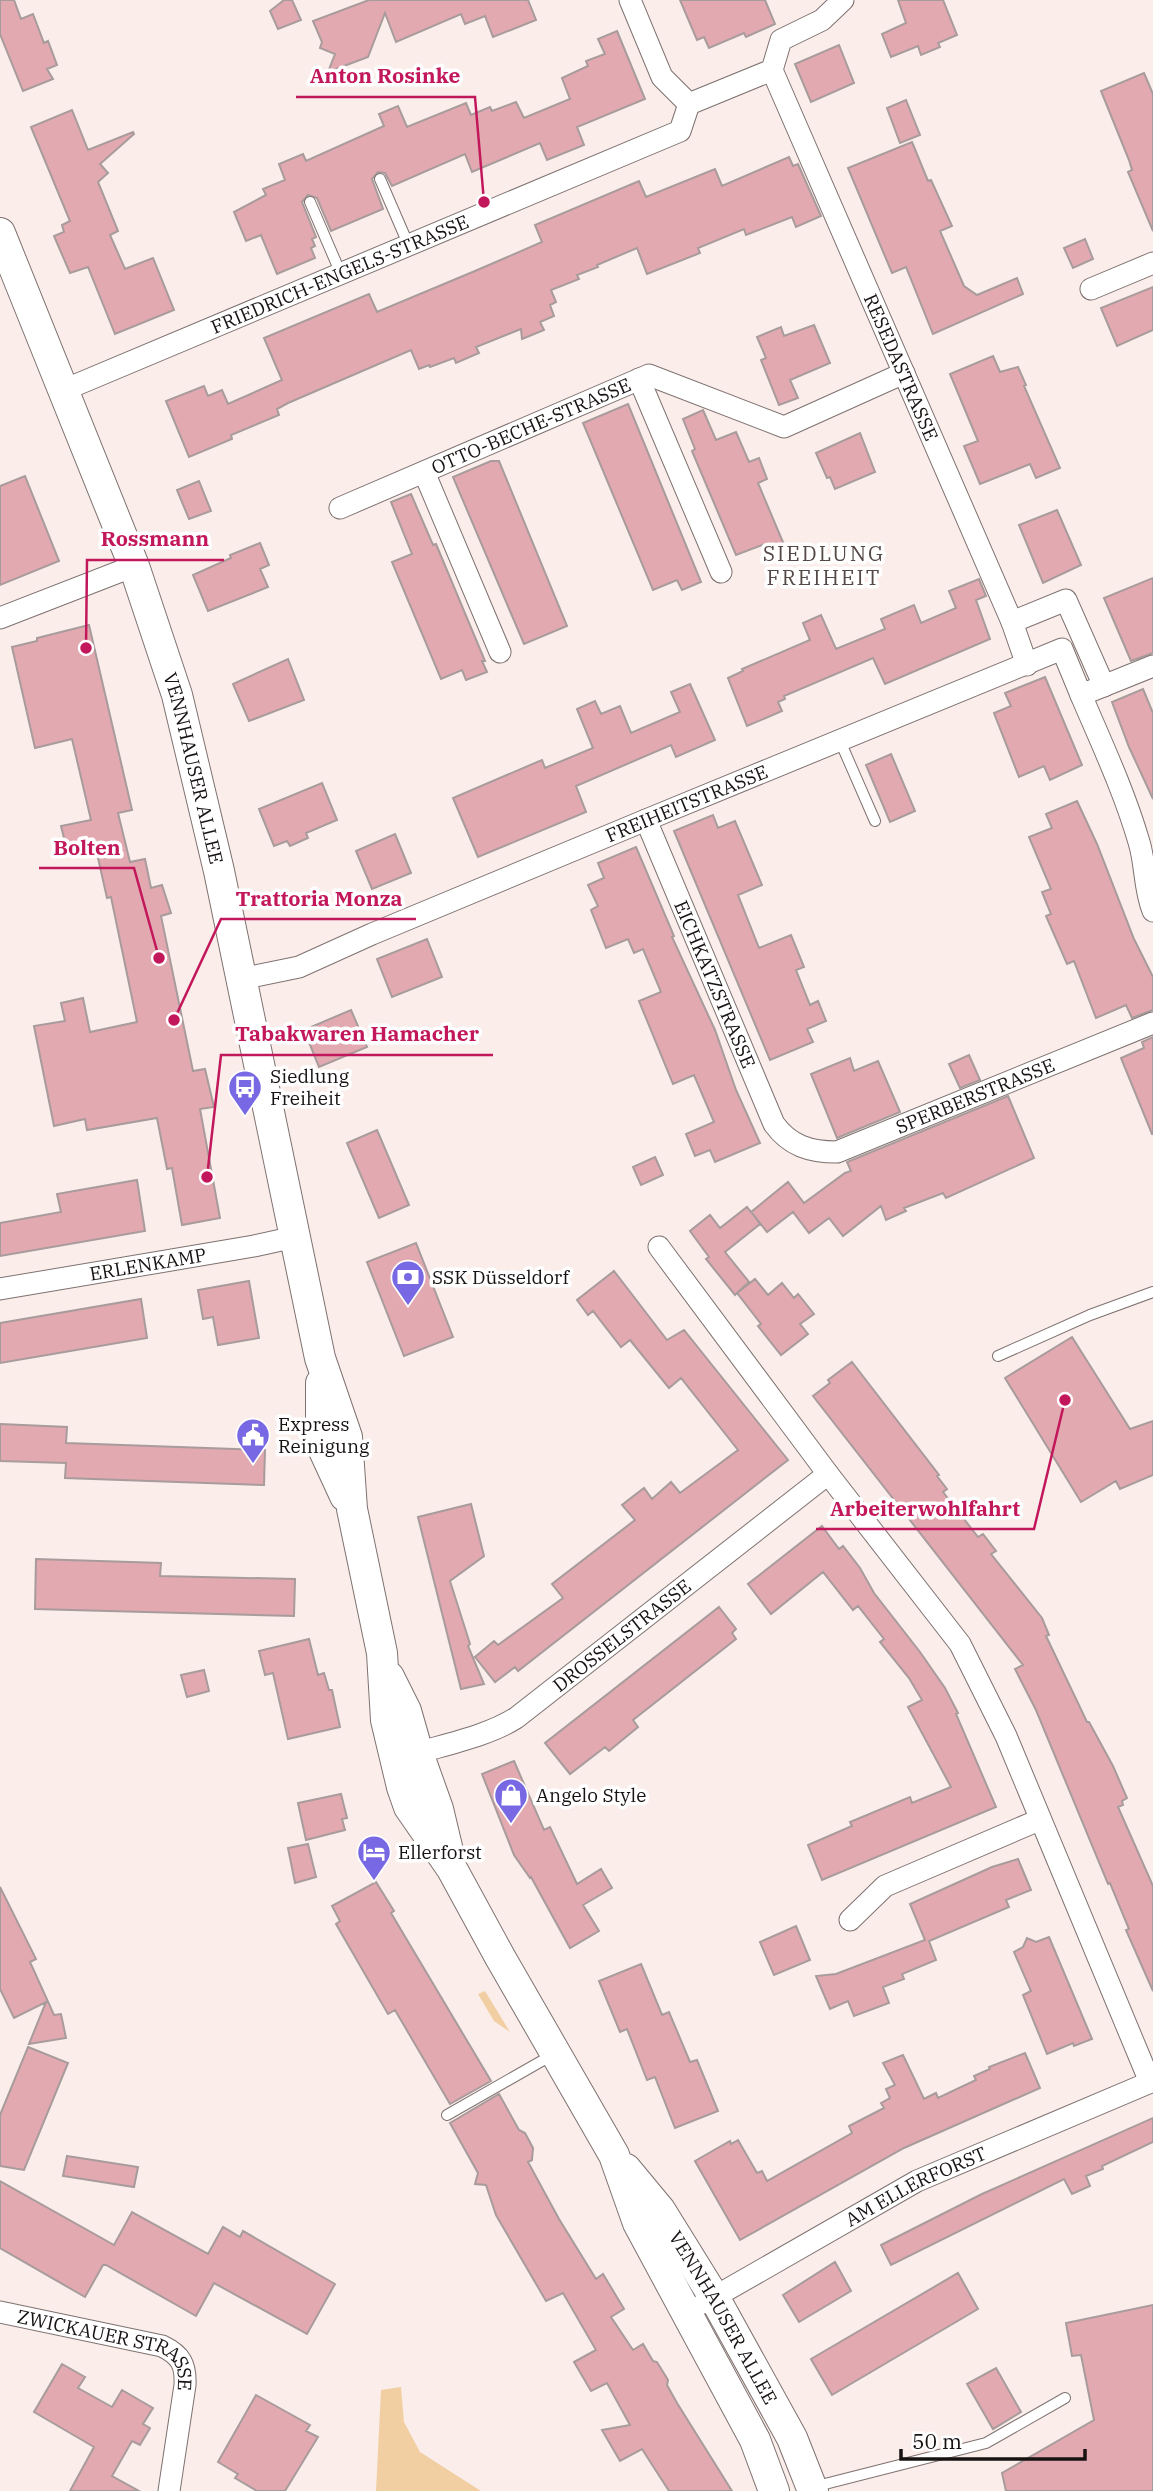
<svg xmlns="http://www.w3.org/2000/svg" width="1153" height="2491" font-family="'IBM Plex Serif',serif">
<rect width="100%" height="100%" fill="#faedea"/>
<!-- green -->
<path fill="#f1cfa3" d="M485,1991L510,2032L494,2021L478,1994Z
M401,2387L404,2422L420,2452L481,2491H376L381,2390Z"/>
<!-- building -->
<path fill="#e3a9b0" stroke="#a89b9c" stroke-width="2" d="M0,0H14L21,19L33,14L44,43L48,41L57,65L47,69L53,79L23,91L0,34Z
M284,0H292L301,20L278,29L270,11Z
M369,0H528L536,20L493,37L485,16L465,24L461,14L396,42L385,13L368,57L328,72L335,54L320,48L322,42L313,21Z
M680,0H765L775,24L746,37L744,33L709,48L704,37L697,40Z
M898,0H943L957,35L938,43L940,47L921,55L918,46L891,57L882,34L906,23Z
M617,31L645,99L577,127L584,145L547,160L540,143L472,172L465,154L392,186L385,173L378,172L372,179L383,209L331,231L317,198L308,195L302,202L316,237L312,239L315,246L311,248L315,258L277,274L261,235L246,241L234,212L266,195L263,189L285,180L279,164L303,154L306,161L384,126L379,114L398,106L407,127L466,103L471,115L490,107L492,111L516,102L524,118L570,99L562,78L588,66L586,61L605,54L598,39Z
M839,45L854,83L811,102L795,64Z
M1144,73L1153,94V231L1128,172L1132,170L1129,160L1101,91Z
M906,100L920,135L900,143L887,108Z
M72,110L88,150L133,132L134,134L100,164L108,173L98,182L118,231L110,235L125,269L153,258L174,310L115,334L88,267L70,273L54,236L64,232L62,225L70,221L31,127Z
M912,142L928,181L931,180L952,226L940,231L964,286L977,295L1017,278L1023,294L933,334L906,267L892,273L848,168Z
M789,157L793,166L798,164L821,216L796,227L792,217L746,235L744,229L698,248L700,253L647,274L637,248L597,265L598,267L577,275L579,279L551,290L556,302L550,305L554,316L540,322L544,330L522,339L521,329L476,347L479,353L456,363L454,358L430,367L429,365L419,369L411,350L288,403L277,409L279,415L231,435L232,439L189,457L166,401L204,386L208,396L222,390L228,404L282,380L264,338L369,294L377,312L475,271L542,242L535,225L639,181L646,197L715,169L722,186Z
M1085,239L1093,259L1073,268L1064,248Z
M1153,287V330L1117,346L1101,308Z
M814,325L830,363L790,380L798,398L779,405L761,360L766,358L757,337L781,327L784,336Z
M993,356L1000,372L1018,367L1026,385L1024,386L1060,468L1036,478L1030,464L980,484L964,446L978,441L950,374Z
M628,404L701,582L682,590L677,580L653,590L583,423Z
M703,410L716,440L736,432L749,462L759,458L767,479L758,483L785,547L766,555L762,545L736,555L692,451L695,449L683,419Z
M860,433L875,472L835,489L830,477L827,478L816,453Z
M491,461H499L567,626L524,644L453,477Z
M25,476L59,561L0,585V486Z
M199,481L211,511L189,519L177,490Z
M411,494L433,545L436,544L485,661H482L487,672L466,680L462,670L441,679L392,562L412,554L391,502Z
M1057,510L1081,565L1043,583L1019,525Z
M260,543L269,565L260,569L268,587L208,611L193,575L231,558L230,555Z
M1153,578V653L1131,661L1104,598Z
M979,579L986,596L976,600L990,639L885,684L873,658L784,696L785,699L778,702L782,711L747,726L728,678L743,671L742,669L810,640L803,623L821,615L836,649L885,629L881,619L914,605L921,623L956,608L949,591Z
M89,625L132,810L118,813L130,862L145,859L151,888L162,885L171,913L161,916L193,1071L205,1069L214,1107L200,1109L220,1218L182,1225L172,1168L167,1169L157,1118L87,1130L85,1119L54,1126L34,1026L65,1021L61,1003L83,998L90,1032L137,1022L111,897L107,898L94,840L66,846L61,826L91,820L72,739L35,748L12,647L37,641V638Z
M288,659L304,700L249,721L233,684Z
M1045,677L1082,765L1050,780L1044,766L1019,777L994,713L1011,706L1005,693Z
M690,684L715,740L676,757L671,745L576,786L586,812L478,857L453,798L542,760L545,768L593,748L577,709L595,701L601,714L620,706L631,733L680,712L671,692Z
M1143,689L1153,713V799L1129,747L1112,702Z
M891,754L915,811L890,822L866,765Z
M322,783L337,820L306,833L308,838L290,846L287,841L274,846L259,809Z
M1077,801L1097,844L1134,939L1153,977V1010L1132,1018L1126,1005L1096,1018L1074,961L1067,964L1046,916L1051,914L1042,892L1051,889L1029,837L1052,828L1046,814Z
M713,815L718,828L735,821L762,885L738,895L759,948L791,935L804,967L796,970L810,1005L818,1001L826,1021L807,1029L813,1042L770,1060L674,831Z
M395,834L411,873L372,889L356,851Z
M636,847L674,936L672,937L715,1030L736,1090L760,1143L715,1162L710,1150L695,1156L686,1134L714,1122L694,1075L673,1084L639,1001L661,992L643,949L634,953L628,939L606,948L591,910L598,906L588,885L604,878L598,863Z
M427,939L442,977L392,997L377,959Z
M351,1010L367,1047L319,1067L304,1030Z
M1153,1037V1134H1152L1121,1058L1144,1048L1142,1042Z
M969,1055L980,1080L960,1088L949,1064Z
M850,1058L854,1071L878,1061L900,1112L837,1138L811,1074Z
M1008,1096L1034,1158L946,1198L943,1193L904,1208L906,1211L886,1220L881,1206L843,1236L829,1218L809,1233L793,1212L767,1232L752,1213L760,1224L725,1252L749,1282L737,1293L755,1279L768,1295L782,1283L794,1298L798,1294L814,1314L800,1324L808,1334L781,1355L758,1326L761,1324L737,1293L735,1295L706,1259L709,1257L690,1231L710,1215L720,1228L747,1207L751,1212L788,1182L804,1203L845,1173L851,1171L847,1162Z
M377,1130L409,1205L379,1218L347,1143Z
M655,1157L663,1175L641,1185L633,1167Z
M137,1180L145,1231L0,1256V1223L61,1212L57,1194Z
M416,1243L453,1337L404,1356L367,1262Z
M614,1271L667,1340L684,1330L788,1460L518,1671L515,1667L495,1682L475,1657L494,1641L498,1645L563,1598L552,1584L635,1520L622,1505L644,1488L652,1499L671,1482L680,1493L738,1450L681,1378L669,1388L630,1340L621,1347L593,1311L588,1315L577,1300Z
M249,1281L259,1338L218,1345L213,1317L203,1319L198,1290Z
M141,1299L147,1338L0,1363V1323Z
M1072,1337L1130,1429L1153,1421V1475L1120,1489L1116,1481L1081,1502L1005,1378Z
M852,1362L939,1475L937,1476L947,1489L943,1492L978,1537L983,1534L996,1551L991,1554L1042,1618L1049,1635L1046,1636L1087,1722H1089L1113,1766L1127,1798L1122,1801L1123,1805L1118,1807L1153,1886V1991L1126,1930L1129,1929L1110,1883L1108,1884L1036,1710L1015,1669L1023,1665L813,1396L830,1383L828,1380Z
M0,1424L67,1427L66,1443L265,1450L264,1485L65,1478L66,1463L0,1461Z
M471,1504L484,1556L450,1581L470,1644L468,1646L484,1684L461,1689L418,1517Z
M822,1526L839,1549L843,1546L860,1568L874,1593L920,1652L945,1688L958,1713L956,1714L996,1807L822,1880L808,1845L852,1826L850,1822L910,1797L912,1803L951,1787L908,1707L922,1700L909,1678L880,1642L884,1639L858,1606L853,1610L823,1572L771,1614L748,1584Z
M36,1559L161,1563L160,1576L295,1579L294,1616L35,1609Z
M719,1607L736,1629L732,1633L736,1639L633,1720L638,1727L609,1751L605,1747L570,1774L545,1743Z
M309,1639L318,1675L324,1673L329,1690H332L340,1727L288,1739L273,1673L265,1675L259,1651Z
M204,1670L209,1691L187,1697L181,1675Z
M514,1761L544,1830L550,1827L577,1884L601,1869L612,1888L583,1905L599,1931L570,1948L531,1877L530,1878L514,1855L482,1774Z
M341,1794L347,1818L342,1819L345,1830L306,1840L298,1803Z
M308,1844L316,1877L295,1883L288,1848Z
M1018,1859L1031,1890L1006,1900L1009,1907L929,1941L936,1960L902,1974L904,1979L883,1987L889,2003L854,2016L848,2001L830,2009L816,1976L836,1974L925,1940L910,1904L992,1867Z
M376,1882L394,1911L391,1913L491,2081L450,2104L395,2010L388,2014L336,1924L340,1921L332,1906Z
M0,1887L36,1959L30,1962L54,2015L61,2014L66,2038L29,2044L46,2002L14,2018L0,1989Z
M796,1926L810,1960L774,1975L760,1942Z
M1049,1937L1092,2039L1074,2046L1073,2043L1047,2054L1023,1995L1031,1991L1014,1952L1023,1947L1027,1938L1036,1942Z
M641,1964L662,2015L669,2012L690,2062L697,2060L718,2111L675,2128L655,2077L647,2080L627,2029L620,2032L599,1981Z
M28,2047L68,2063L24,2170L0,2166V2115Z
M1025,2053L1040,2088L904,2148L740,2240L695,2161L730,2141L731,2144L738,2140L757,2173L762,2171L767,2181L852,2133L849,2126L884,2108L881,2103L890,2098L886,2089L895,2085L883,2063L903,2055L924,2099L936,2093L938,2098L976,2080L974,2076L990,2069L989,2067Z
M499,2094L519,2130L525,2133L533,2148L532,2160L528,2162L559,2219L596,2279L603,2274L624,2309L611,2317L633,2350L643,2344L653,2361L657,2362L668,2380L667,2385L677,2403L732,2491H669L642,2449L620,2461L602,2430L630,2425L607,2383L591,2391L574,2362L596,2350L563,2293L546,2301L496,2215L486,2185L475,2184L478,2173L450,2123Z
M1153,2118V2142L1102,2166L1103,2169L1086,2176L1090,2186L1072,2194L1064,2179L891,2265L881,2245L982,2194Z
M67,2156L138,2167L134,2187L63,2176Z
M0,2181L114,2245L132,2212L208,2254L223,2227L240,2237L243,2231L335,2284L307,2334L214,2283L196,2316L106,2265H103L85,2297L0,2248Z
M835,2262L851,2291L799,2322L783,2295Z
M958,2273L978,2309L832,2395L811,2359Z
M1153,2305V2491H1006L1002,2473L1094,2420L1081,2355L1072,2356L1066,2323Z
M62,2364L85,2377L78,2388L112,2407L122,2390L153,2408L143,2424L150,2428L140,2445L132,2441L112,2476L139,2491H70L94,2447L34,2412Z
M996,2368L1021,2412L993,2429L967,2384Z
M256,2395L310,2425L306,2431L318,2437L285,2491H257L235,2478L238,2474L218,2462Z"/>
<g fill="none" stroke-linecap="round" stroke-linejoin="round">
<!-- service casing -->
<g stroke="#7e7270" stroke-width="12">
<path id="service" d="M380,179L409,246
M310,202L341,274
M840,741L875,821
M998,1356L1090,1315L1153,1292
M447,2115L554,2054
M813,2487L986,2443L1065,2398"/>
</g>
<!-- minor casing -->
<g stroke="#7e7270" stroke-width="23">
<g id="minor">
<path d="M630,0L662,77L689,104"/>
<path id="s1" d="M772,70L1012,622L1027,665"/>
<path d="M1091,289L1153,263"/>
<path d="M639,379L721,572"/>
<path id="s2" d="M64,390L680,131L689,104L772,70L781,40L822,20L843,0"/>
<path d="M424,472L500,652"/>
<path id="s3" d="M340,508L649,375L784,427L904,373"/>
<path d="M0,618L134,566"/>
<path d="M1012,622L1066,600L1104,686"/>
<path d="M1081,695C1102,744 1124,791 1139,842C1146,865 1144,889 1153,911"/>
<path id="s4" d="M646,820L774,1124C790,1146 810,1152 837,1152L1153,1023"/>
<path id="s5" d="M241,979L299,967L372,934L646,820L1062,649L1081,695L1153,666"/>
<path d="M659,1247L828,1474L960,1644L1006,1736L1150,2082"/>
<path id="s6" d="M0,1289L254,1246L295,1237"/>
<path id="s7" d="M407,1756C442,1745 486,1737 516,1718L828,1474"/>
<path d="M850,1920L885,1886L1039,1820"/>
<path id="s8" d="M704,2303L917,2181L1153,2081"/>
<path id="s9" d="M0,2312L162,2346C181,2355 186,2365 185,2385L169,2491"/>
</g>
</g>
<!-- secondary casing -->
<g stroke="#7e7270" stroke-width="32">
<g id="secondary">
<path id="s10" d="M0,233L134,566L177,695L219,871L320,1358L347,1437L352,1509L382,1653L386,1720L402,1787L409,1807L452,1869L500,1957L614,2155L638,2223L755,2440L774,2491"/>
<path d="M321,1383V1444L345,1496"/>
<path d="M389,1677L406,1711L418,1753L438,1809L448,1851"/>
<path id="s11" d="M626,2169L660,2210L714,2297L792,2438L813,2491"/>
</g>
</g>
<!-- service -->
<use href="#service" stroke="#fff" stroke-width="10"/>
<!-- minor -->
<use href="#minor" stroke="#fff" stroke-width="21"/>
<!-- secondary -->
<use href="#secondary" stroke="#fff" stroke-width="30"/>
</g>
<!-- icons -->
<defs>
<g id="bus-pin" transform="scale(1.75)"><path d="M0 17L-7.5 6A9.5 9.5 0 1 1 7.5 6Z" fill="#7868e3" stroke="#fff"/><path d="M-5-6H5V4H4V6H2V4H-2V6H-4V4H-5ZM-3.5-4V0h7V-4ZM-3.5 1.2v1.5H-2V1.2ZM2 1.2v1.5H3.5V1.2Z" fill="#fff"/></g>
<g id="bank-pin" transform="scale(1.75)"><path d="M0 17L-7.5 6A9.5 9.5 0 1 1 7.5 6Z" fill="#7868e3" stroke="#fff"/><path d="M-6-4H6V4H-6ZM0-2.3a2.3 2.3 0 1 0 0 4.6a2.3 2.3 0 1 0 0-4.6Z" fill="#fff"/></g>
<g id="civic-pin" transform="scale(1.75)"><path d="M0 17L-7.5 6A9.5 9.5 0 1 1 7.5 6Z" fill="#7868e3" stroke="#fff"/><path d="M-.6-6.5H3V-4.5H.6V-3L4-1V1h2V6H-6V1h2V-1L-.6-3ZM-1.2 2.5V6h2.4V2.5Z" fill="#fff"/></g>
<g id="shop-pin" transform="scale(1.75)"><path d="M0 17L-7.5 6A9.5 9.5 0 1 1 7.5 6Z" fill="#7868e3" stroke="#fff"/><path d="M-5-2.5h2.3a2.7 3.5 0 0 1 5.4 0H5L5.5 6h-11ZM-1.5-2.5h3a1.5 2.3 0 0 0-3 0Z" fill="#fff"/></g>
<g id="hotel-pin" transform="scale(1.75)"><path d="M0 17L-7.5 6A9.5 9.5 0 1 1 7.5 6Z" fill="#7868e3" stroke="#fff"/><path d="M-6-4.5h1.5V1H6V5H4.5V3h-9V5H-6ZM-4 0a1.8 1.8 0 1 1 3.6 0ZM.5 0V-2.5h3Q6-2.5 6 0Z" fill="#fff"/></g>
</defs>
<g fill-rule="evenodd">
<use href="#bus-pin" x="245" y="1087"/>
<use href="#bank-pin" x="408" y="1277"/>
<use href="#civic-pin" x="253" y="1435"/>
<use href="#shop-pin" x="511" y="1795"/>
<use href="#hotel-pin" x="374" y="1852"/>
</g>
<g text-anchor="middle" stroke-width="7" stroke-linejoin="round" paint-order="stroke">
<!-- street labels -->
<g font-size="19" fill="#171312" stroke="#fff">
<text dy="7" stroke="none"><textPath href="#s2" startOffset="299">FRIEDRICH-ENGELS-STRASSE</textPath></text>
<text dy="7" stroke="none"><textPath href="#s1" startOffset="324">RESEDASTRASSE</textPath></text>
<text dy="7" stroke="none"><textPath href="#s3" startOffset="208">OTTO-BECHE-STRASSE</textPath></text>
<text dy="7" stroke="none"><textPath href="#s10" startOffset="570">VENNHAUSER ALLEE</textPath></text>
<text dy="7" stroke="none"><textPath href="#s5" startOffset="480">FREIHEITSTRASSE</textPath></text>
<text dy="7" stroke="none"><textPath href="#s4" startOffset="178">EICHKATZSTRASSE</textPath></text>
<text dy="7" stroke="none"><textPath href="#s4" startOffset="551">SPERBERSTRASSE</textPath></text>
<text dy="7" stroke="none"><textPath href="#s6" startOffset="150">ERLENKAMP</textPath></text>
<text dy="7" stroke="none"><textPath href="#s7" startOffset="250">DROSSELSTRASSE</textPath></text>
<text dy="7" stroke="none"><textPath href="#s8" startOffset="242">AM ELLERFORST</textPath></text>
<text dy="7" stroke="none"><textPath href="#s11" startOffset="178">VENNHAUSER ALLEE</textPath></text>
<text dy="7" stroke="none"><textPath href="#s9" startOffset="119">ZWICKAUER STRASSE</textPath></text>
</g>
<!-- poi labels -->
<g font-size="19" fill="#171312" stroke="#fff" text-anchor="start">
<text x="270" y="1083">Siedlung<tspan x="270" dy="22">Freiheit</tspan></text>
<text x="432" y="1284">SSK Düsseldorf</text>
<text x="278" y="1431">Express<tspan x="278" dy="22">Reinigung</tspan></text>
<text x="536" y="1802">Angelo Style</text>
<text x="398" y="1859">Ellerforst</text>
</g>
<!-- neighbourhood labels -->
<g font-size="21" letter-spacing="2" fill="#544947" stroke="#fff">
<text x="824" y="561">SIEDLUNG<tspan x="824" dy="24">FREIHEIT</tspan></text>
</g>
</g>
<!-- callouts -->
<path fill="none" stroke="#c2185b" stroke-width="2.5" d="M484 202L475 97H296M86 648L87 560H224M159 958L134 868H39M174 1020L221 919H416M207 1177L221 1055H493M1065 1400L1034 1529H816"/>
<g fill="#c2185b" stroke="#fff" stroke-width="2.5">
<circle cx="484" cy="202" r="7"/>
<circle cx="86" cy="648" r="7"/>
<circle cx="159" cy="958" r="7"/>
<circle cx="174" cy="1020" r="7"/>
<circle cx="207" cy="1177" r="7"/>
<circle cx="1065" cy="1400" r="7"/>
</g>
<g font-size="21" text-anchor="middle" font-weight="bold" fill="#c2185b" stroke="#fff" stroke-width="7" stroke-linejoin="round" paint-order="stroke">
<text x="385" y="83">Anton Rosinke</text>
<text x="155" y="546">Rossmann</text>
<text x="87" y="855">Bolten</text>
<text x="319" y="906">Trattoria Monza</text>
<text x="357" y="1041">Tabakwaren Hamacher</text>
<text x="925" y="1516">Arbeiterwohlfahrt</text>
</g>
<!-- scale -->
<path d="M901 2449v10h184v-10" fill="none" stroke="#171312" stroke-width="3.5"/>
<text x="912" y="2449" font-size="21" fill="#171312" stroke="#ffffff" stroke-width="5" paint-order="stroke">50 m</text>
</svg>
